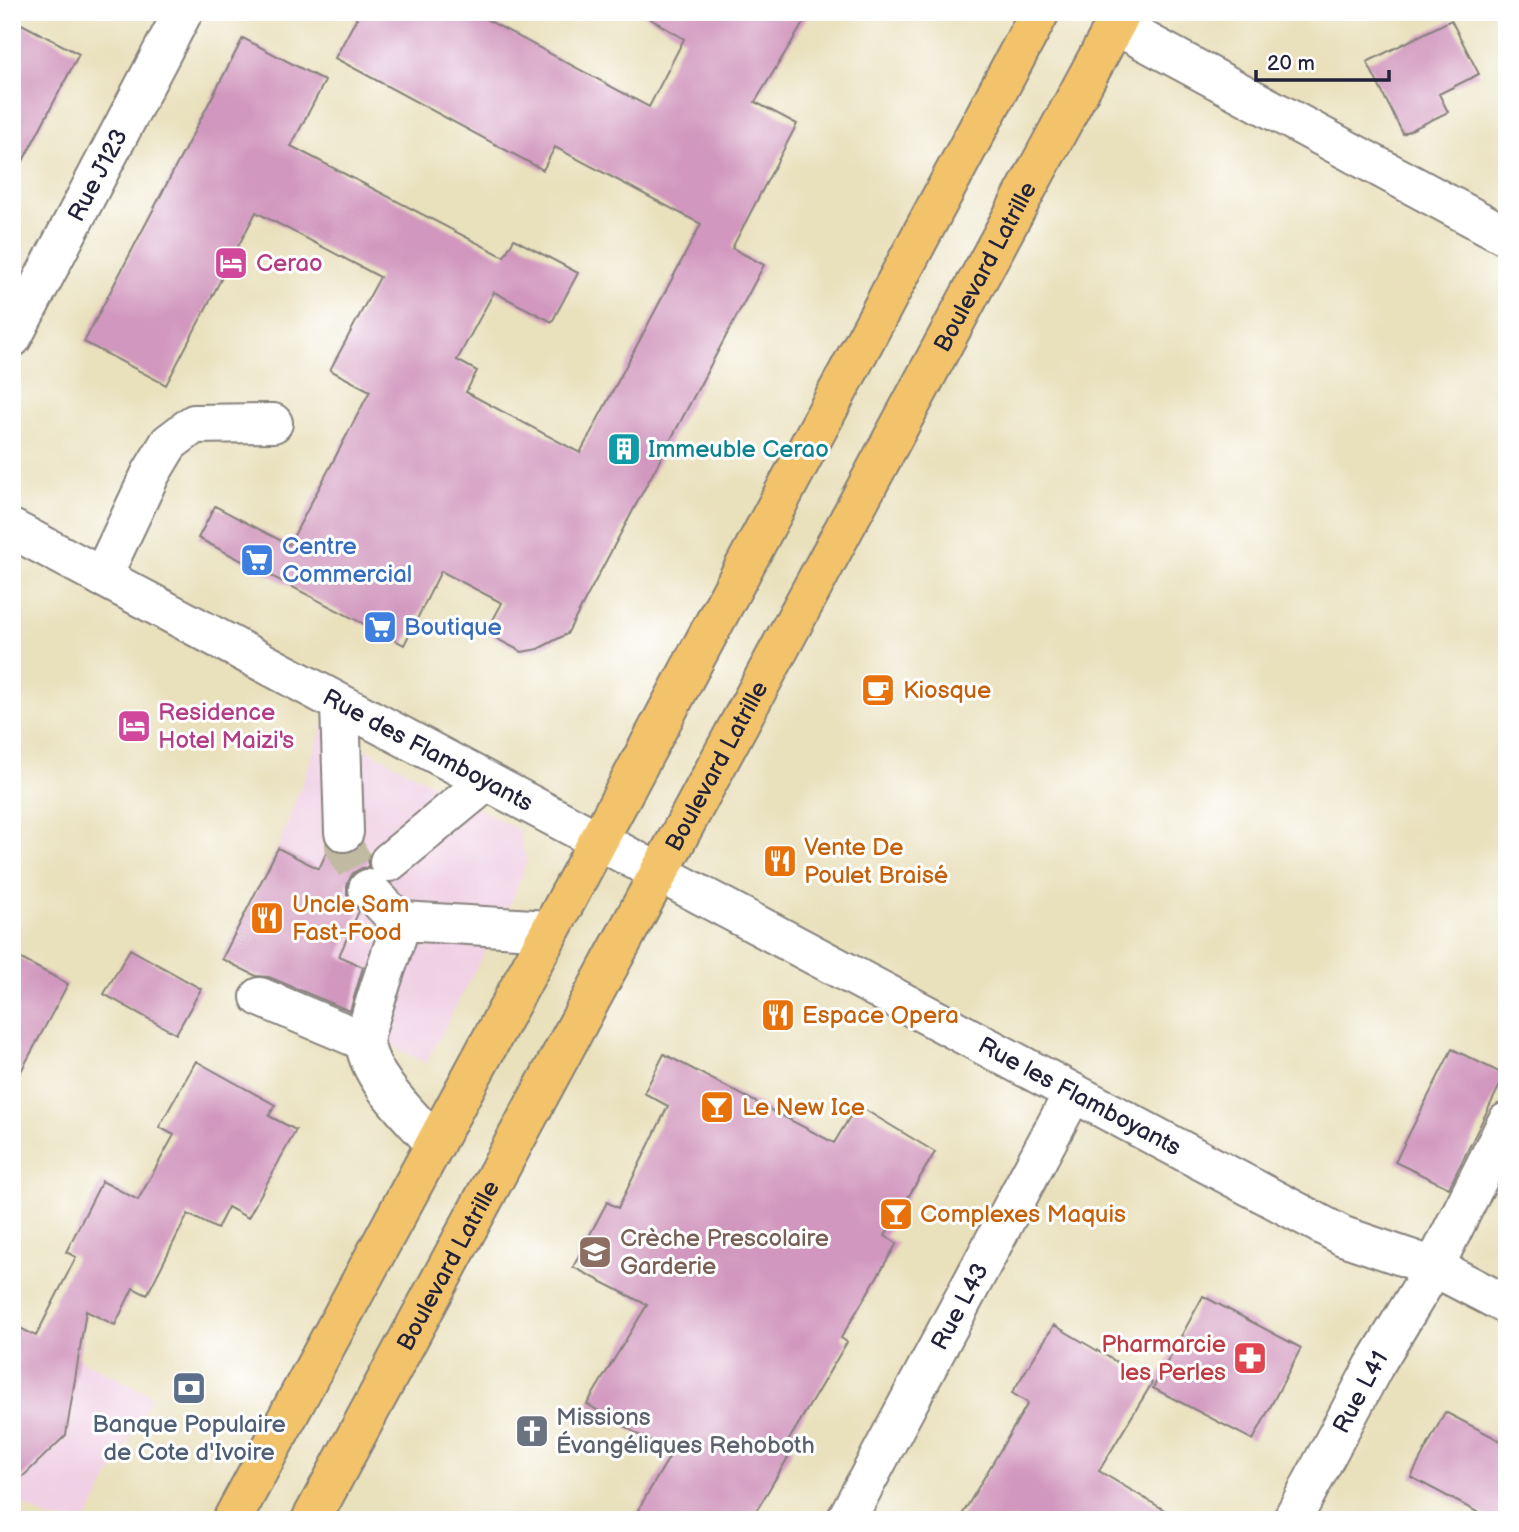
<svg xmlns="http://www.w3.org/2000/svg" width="1519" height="1532" font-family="'Balsamiq Sans',sans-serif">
<rect width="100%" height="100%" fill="#fff"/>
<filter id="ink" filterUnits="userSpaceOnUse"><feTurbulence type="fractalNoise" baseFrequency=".0143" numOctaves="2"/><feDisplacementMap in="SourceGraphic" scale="14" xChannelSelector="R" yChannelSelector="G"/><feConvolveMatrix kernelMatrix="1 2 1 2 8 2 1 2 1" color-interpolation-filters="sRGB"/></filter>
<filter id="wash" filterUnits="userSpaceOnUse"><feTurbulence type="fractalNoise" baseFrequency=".00686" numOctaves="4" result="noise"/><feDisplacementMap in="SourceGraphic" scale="28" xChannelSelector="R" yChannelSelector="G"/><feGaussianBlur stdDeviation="1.57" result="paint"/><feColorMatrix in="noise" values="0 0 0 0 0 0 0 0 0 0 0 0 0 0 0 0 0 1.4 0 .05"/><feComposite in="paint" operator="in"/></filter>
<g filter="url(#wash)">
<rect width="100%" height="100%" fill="#e9e0bc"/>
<!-- built -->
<path fill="#f0d0e4" d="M323,726L517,829L527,860L515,894L426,1063L255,975L309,864L278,848Z
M12,1324L152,1396L87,1520H52L12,1499Z"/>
<g id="blocks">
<!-- building -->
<path fill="#d197be" d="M360,12H473L649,107L684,39L639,12H810L755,102L797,124L732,248L764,265L567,634L538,649L522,652L486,633L502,603L441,571L404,645L198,538L215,506L289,545L370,391L330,370L380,277L256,212L166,385L84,342L243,38L325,81L291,146L504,257L514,239L578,273L552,322L494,292L457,360L477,371L466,392L580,453L701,224L555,147L543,170L335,58Z
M12,19L79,54L12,182Z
M1451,20L1479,74L1439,94L1448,112L1403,134L1367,62Z
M329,847L334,852L344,854L355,851L368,856V868H362L353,873L347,884V895L359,911L339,956L363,967L350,1011L269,977L256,976L222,959L278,848L319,869Z
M130,949L201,989L176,1034L104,994Z
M12,954L68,984L12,1088Z
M1452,1049L1505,1075L1449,1188L1395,1162Z
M664,1054L834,1143L857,1105L935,1152L885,1236L897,1243L841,1338L847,1342L786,1445L793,1449L751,1520H632L671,1454L587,1404L647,1305L573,1267L607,1202L618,1208L668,1106L644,1093Z
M196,1061L275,1105L269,1116L296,1130L248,1218L228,1207L217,1229L188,1214L147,1295L133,1288L115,1325L86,1311L66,1435L12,1487V1324L36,1336L76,1257L66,1252L102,1181L138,1200L174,1135L159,1127Z
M1203,1296L1301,1348L1253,1440L1153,1388Z
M1054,1325L1152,1383L1099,1471L1181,1520H959L1028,1403L1012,1393Z
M1445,1412L1507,1444V1520H1492L1411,1477Z"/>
</g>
</g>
<g filter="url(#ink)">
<use href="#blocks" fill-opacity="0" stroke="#86817c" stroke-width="2"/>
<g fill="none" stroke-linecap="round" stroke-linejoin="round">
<!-- minor-tunnel -->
<path stroke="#c1baa2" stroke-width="38" stroke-dasharray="38 19" stroke-linecap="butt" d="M344,832V846L368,889"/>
<!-- minor casing -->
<g stroke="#86817c" stroke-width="42">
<g id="minor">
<path d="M1115,25L1507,236"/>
<path id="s1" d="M12,338L183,12"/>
<path id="s2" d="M12,529L1343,1236L1434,1267L1507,1305"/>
<path d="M102,577L151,473L169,443L194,424L273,423"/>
<path d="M340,705L344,832"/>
<path d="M389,862L486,782"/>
<path d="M368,889L390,912L402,921L550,930"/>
<path d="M402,921C396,940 363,1032 365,1044C371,1081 411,1116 435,1144"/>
<path d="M260,997L364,1041"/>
<path id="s3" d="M846,1520L1073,1093"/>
<path id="s4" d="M1292,1520L1374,1366L1434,1267L1507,1122"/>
</g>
</g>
<!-- major casing -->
<g stroke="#86817c" stroke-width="42">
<g id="major">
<path d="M232,1520L558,916L1040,12"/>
<path id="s5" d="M311,1520L1122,12"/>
</g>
</g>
<!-- minor -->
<use href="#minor" stroke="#fff" stroke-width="38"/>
<!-- major -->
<use href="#major" stroke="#f2c36a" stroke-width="38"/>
</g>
</g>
<!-- icons -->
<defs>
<g id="hotel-square" transform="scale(1.75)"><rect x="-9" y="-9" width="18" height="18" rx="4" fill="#d1479c" stroke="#fff"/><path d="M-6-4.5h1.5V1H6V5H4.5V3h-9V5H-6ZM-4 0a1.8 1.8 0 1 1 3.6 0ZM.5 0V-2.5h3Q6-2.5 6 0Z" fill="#fff"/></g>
<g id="building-square" transform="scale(1.75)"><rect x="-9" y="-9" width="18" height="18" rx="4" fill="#0f9aa8" stroke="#fff"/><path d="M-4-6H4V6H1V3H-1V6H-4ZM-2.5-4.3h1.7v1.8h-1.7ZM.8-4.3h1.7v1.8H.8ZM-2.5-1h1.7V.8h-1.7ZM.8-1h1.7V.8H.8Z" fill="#fff"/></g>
<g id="supermarket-square" transform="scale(1.75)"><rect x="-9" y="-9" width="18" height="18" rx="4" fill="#3f7fe0" stroke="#fff"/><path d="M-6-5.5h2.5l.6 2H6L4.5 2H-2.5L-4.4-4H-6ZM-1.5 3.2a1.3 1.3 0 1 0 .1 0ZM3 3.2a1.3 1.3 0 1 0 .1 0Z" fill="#fff"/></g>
<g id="cafe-square" transform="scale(1.75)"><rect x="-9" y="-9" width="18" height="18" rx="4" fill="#e8710a" stroke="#fff"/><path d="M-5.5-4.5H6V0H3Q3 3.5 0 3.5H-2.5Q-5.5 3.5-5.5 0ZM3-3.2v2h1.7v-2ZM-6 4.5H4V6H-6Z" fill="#fff"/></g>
<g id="restaurant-square" transform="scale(1.75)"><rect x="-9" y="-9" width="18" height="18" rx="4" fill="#e8710a" stroke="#fff"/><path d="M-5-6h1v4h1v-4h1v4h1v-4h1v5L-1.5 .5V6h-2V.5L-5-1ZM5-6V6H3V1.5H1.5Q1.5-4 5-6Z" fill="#fff"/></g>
<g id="bar-square" transform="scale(1.75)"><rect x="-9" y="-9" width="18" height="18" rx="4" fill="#e8710a" stroke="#fff"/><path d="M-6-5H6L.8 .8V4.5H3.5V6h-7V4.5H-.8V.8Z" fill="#fff"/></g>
<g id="school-square" transform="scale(1.75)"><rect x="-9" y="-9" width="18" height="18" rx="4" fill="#8d6e63" stroke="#fff"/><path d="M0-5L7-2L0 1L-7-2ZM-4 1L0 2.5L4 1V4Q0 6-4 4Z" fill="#fff"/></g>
<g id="pharmacy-square" transform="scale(1.75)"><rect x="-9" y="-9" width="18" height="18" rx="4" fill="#e0444e" stroke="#fff"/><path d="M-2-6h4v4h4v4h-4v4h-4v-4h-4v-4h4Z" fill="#fff"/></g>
<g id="bank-square" transform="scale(1.75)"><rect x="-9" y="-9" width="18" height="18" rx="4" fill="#5c6f8a" stroke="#fff"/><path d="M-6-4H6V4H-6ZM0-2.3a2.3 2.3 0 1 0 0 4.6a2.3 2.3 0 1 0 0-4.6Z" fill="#fff"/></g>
<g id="church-square" transform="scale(1.75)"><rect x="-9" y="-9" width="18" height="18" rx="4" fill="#6b7280" stroke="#fff"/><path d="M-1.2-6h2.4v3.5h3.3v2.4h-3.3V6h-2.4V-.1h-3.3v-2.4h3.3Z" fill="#fff"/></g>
</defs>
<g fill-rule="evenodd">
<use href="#hotel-square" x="231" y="263"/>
<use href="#building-square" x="624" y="449"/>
<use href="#supermarket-square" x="257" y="560"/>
<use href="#supermarket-square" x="380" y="627"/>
<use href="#cafe-square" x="878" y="690"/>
<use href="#hotel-square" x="134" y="726"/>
<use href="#restaurant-square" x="780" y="861"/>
<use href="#restaurant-square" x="267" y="918"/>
<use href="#restaurant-square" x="778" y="1015"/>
<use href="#bar-square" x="717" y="1107"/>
<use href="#bar-square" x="896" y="1214"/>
<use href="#school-square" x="595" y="1252"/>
<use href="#pharmacy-square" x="1250" y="1358"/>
<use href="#bank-square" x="189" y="1388"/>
<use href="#church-square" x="532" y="1431"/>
</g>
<g text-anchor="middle" stroke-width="6" stroke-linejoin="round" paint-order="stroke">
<!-- street labels -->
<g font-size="24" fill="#22223b" stroke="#fff">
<text dy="8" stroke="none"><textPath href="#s1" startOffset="184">Rue J123</textPath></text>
<text dy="8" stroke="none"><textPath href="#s5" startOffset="1423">Boulevard Latrille</textPath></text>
<text dy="8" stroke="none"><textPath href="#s2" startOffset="471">Rue des Flamboyants</textPath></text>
<text dy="8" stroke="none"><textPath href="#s5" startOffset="856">Boulevard Latrille</textPath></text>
<text dy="8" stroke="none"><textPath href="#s2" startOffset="1209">Rue les Flamboyants</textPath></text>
<text dy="8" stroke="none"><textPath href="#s5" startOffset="289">Boulevard Latrille</textPath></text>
<text dy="8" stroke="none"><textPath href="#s3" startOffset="242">Rue L43</textPath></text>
<text dy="8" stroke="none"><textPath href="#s4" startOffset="145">Rue L41</textPath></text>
</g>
<!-- hotel labels -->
<g font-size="24" fill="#b23c85" stroke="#fff" text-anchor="start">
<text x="256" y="271">Cerao</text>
<text x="158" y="720">Residence<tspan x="158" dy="28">Hotel Maizi's</tspan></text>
</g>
<!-- culture labels -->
<g font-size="24" fill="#0d838f" stroke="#fff" text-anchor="start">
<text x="648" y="457">Immeuble Cerao</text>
</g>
<!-- shop labels -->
<g font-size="24" fill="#366cbe" stroke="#fff" text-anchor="start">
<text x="282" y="554">Centre<tspan x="282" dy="28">Commercial</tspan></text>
<text x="404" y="635">Boutique</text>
</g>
<!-- food labels -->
<g font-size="24" fill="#c56008" stroke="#fff" text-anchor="start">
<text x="903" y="698">Kiosque</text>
<text x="804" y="855">Vente De<tspan x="804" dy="28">Poulet Braisé</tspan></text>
<text x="292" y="912">Uncle Sam<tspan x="292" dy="28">Fast-Food</tspan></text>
<text x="802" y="1023">Espace Opera</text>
<text x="742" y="1115">Le New Ice</text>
<text x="920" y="1222">Complexes Maquis</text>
</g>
<!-- education labels -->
<g font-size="24" fill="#785e54" stroke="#fff" text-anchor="start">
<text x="620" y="1246">Crèche Prescolaire<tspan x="620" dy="28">Garderie</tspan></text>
</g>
<!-- health labels -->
<g font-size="24" fill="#be3a42" stroke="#fff" text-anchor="end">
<text x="1226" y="1352">Pharmarcie<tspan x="1226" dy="28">les Perles</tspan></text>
</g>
<!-- worship labels -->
<g font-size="24" fill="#5b616d" stroke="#fff" text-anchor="start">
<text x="556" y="1425">Missions<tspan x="556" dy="28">Évangéliques Rehoboth</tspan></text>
</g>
<!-- service labels -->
<g font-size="24" fill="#4e5e75" stroke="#fff">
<text x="189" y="1432">Banque Populaire<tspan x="189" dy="28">de Cote d'Ivoire</tspan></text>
</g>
</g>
<!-- margin -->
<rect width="1519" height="1532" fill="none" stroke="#fff" stroke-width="42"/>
<!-- scale -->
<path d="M1256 70v10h133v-10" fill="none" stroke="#22223b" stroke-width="3.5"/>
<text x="1267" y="70" font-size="21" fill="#22223b" stroke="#ffffff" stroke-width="5" paint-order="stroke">20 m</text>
</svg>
